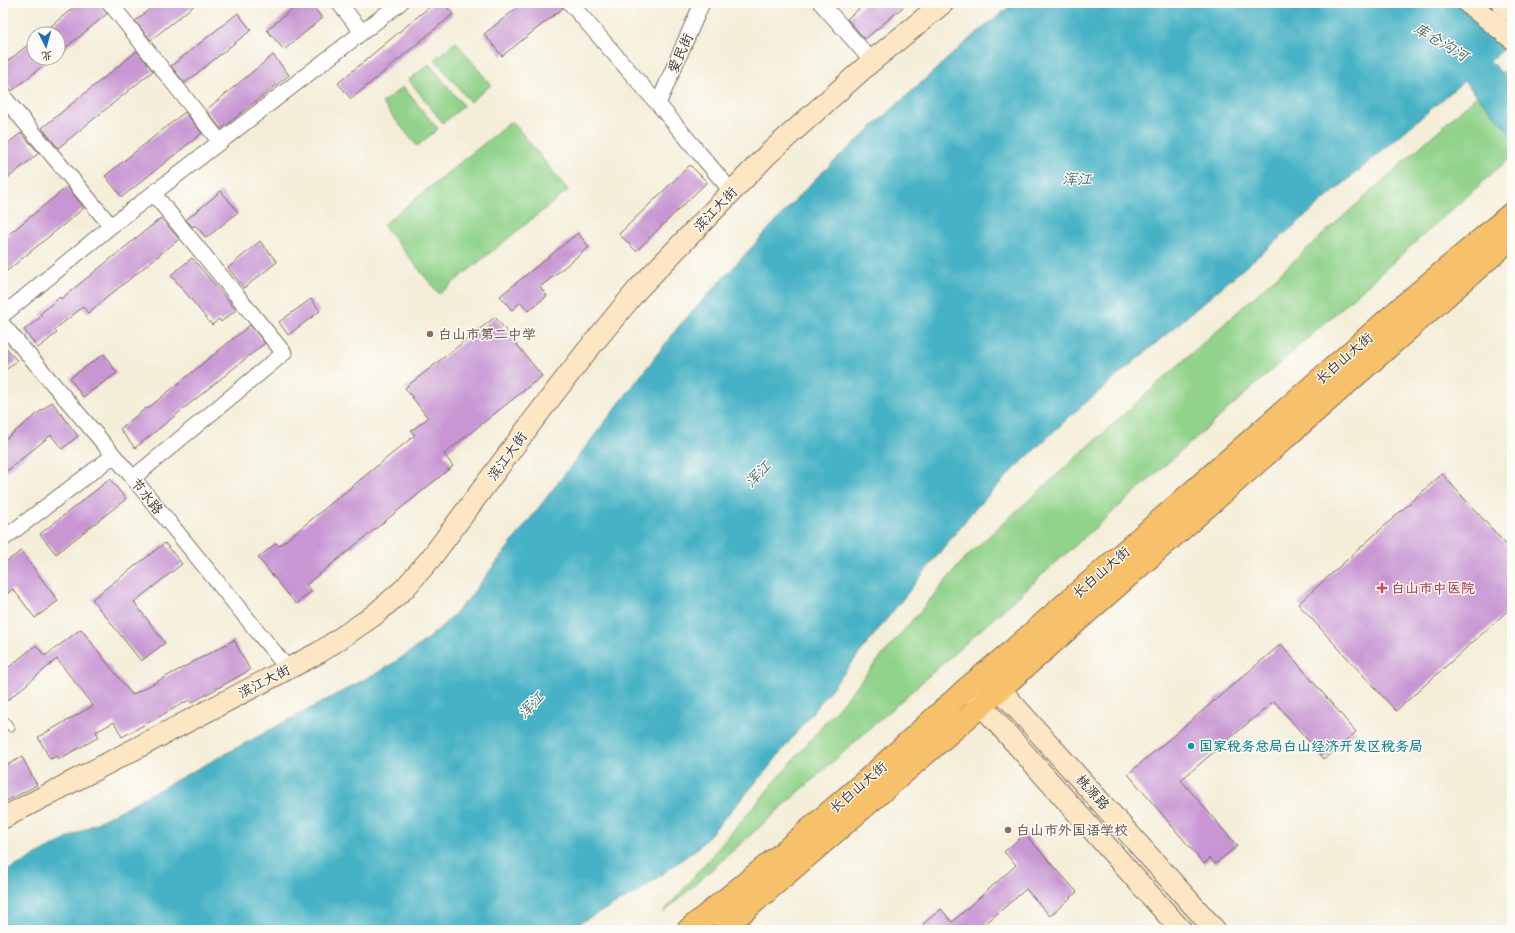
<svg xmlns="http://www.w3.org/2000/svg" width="1515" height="933" font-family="'Patrick Hand','LXGW WenKai TC',sans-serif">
<rect width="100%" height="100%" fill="#fdfcf7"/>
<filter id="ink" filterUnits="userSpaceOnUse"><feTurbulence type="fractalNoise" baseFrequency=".025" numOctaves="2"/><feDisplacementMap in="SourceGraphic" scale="8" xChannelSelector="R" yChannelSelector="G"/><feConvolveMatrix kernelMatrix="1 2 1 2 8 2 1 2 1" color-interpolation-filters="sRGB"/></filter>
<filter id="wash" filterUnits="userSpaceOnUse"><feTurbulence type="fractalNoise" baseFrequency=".012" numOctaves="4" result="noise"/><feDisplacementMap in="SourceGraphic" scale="16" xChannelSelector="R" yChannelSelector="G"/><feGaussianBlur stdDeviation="0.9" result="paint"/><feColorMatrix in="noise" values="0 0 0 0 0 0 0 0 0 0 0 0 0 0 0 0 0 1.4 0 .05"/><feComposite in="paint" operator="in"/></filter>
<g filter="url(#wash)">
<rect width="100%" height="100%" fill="#f4eed9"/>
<!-- green -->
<path fill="#91d38b" stroke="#667e54" d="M456,42L491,85L470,102L435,59Z
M429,64L464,106L443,123L409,80Z
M1512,64V156L663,913L967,556Z
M403,87L438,129L417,146L382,103Z
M512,121L568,190L439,294L383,225Z"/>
<!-- water -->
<path fill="#47b2c5" stroke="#416e72" d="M1014,3H1512V42L1490,61L1512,84V135L1464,81L1069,417L1004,479L972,512L765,772L699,847L638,892L566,930H3V873L382,670C417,649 442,629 469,598L679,326L815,179L966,42Z"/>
<g id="blocks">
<!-- building -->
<path fill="#c796d3" d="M79,3H100L107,14L58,54V34H34L52,25Z
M157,3H197L151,40L135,21Z
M299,3H310L322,18L284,50L267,30Z
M434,3H444L453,14L351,99L338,83Z
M523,3H561L563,8L502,56L484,34Z
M866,3H908L865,39L847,19Z
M238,13L251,30L185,83L171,66Z
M34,40V58H52L12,91L3,79V65Z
M137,51L153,71L58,148L42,128Z
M273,55L289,75L221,129L206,110Z
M185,112L202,133L122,197L105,176Z
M21,133L39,153L3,182V147Z
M690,165L707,182L636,251L619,234Z
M67,187L84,208L3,274V239Z
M221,191L238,212L206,238L195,225L193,227L186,220Z
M161,218L179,239L88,313L83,307L54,330L57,333L38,348L24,330L42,316L40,314L60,297L61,299Z
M578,233L589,247L540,287L547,296L528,311L521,302L512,310L500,296Z
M260,241L277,262L244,288L228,268Z
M192,258L236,310L221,322L219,319L212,325L171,275Z
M311,299L320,311L288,335L279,322Z
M495,317L542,376L444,454L453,466L306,585L312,591L296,604L258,558L276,543L279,546L415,435L411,431L428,418L405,388Z
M250,325L265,343L135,448L120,429L146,408L147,409Z
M3,344L17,361L3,372Z
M104,354L117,373L83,397L70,378Z
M52,402L78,436L62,449L51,435L3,474V441Z
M1442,474L1512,551V607L1396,711L1298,604Z
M110,479L126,499L56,554L40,534Z
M165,543L182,564L134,602L165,643L141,661L92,599Z
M21,551L58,601L35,618L13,589L3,597V564Z
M81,629L132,695L234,640L250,670L191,703L189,700L122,737L114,722L96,732L99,737L59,759L57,756L50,759L38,737L93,706L57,659L3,704V672L36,645L45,656Z
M1281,644L1356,732L1324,759L1274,701L1181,780L1237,846L1215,864L1210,858L1204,864L1128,774Z
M22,757L37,785L3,803V767Z
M1025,834L1077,892L1050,916L1026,889L978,930H928L923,924L941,909L952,922L1016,865L1004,852Z"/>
</g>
</g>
<g filter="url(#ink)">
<use href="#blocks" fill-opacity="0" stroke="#7c6f5f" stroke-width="1"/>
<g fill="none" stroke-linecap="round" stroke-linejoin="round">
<!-- lane casing -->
<g stroke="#7c6f5f" stroke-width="9">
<path id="lane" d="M3,718L11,728"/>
</g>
<!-- street casing -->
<g stroke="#7c6f5f" stroke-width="17">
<path id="street" d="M110,3L220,142
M339,3L362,32
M570,3L658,104L732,192
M821,3L872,61
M3,96L111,226
M658,104L702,3
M3,315L111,226L400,3
M3,325L133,478L288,669
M133,478L284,353L153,193
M3,539L113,456"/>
</g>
<!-- secondary casing -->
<g stroke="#7c6f5f" stroke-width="23">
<path id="secondary" d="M1468,3L1512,38
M1502,3L1512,11
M988,676L1215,930
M970,692L1181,930
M3,818L320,652L373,616L404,589L431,558L535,418L586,352L638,289L767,155L872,61L943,3"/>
</g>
<!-- primary casing -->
<g stroke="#7c6f5f" stroke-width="24">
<path id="primary" d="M688,930L781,854L871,776L966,689L1013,650L1404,305L1512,213
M722,930L982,705L1512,238"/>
</g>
<!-- lane -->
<use href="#lane" stroke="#fff" stroke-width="7"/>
<!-- street -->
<use href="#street" stroke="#fff" stroke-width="15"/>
<!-- secondary -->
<use href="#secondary" stroke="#fce6c4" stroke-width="21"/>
<!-- primary -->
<use href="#primary" stroke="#f7c06b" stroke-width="22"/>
</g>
</g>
<!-- markers -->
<g fill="#8d6e63" stroke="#fdfcf7" stroke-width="1.5">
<circle cx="430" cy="334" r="4"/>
<circle cx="1008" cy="830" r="4"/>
</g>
<path fill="#e0444e" stroke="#fdfcf7" stroke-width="1.5" d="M1380 582h4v4h4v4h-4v4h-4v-4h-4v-4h4z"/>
<circle fill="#0f9aa8" stroke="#fdfcf7" stroke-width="1.5" cx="1191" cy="746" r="4"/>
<g text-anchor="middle" stroke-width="3" stroke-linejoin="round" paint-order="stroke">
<!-- street labels -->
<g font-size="14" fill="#3b2a1e" stroke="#fdfcf7">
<text transform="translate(680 53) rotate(-66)" y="5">爱民街</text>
<text transform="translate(715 209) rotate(-46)" y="5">滨江大街</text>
<text transform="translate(1344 358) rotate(-41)" y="5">长白山大街</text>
<text transform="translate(507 456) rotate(-54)" y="5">滨江大街</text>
<text transform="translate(147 496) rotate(51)" y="5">节水路</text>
<text transform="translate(1101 572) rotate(-41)" y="5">长白山大街</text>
<text transform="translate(264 681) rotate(-27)" y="5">滨江大街</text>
<text transform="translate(858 787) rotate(-41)" y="5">长白山大街</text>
<text transform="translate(1093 792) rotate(48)" y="5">桃源路</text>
</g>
<!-- education labels -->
<g font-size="14" font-weight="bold" fill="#785e54" stroke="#fdfcf7" text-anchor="start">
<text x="438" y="339">白山市第二中学</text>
<text x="1016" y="835">白山市外国语学校</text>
</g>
<!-- health labels -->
<g font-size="14" font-weight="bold" fill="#be3a42" stroke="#fdfcf7" text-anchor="start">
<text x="1391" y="593">白山市中医院</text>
</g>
<!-- culture labels -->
<g font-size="14" font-weight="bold" fill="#0d838f" stroke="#fdfcf7" text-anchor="start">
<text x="1199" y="751">国家税务总局白山经济开发区税务局</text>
</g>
<!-- water labels -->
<g font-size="15" font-style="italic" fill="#406061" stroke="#fdfcf7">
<text transform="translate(1441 42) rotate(31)" y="5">库仓沟河</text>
<text x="1077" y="184">浑江</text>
<text transform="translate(758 474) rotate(-46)" y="5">浑江</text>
<text transform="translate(531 705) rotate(-46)" y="5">浑江</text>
</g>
</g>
<!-- margin -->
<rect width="1515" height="933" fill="none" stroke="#fdfcf7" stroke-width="16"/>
<!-- north arrow -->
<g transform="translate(46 46) rotate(174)"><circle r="19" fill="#fdfcf7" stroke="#afa8a0"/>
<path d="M0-3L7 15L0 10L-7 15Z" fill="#1f6fb2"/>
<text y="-6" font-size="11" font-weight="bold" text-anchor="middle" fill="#3b2a1e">北</text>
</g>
</svg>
